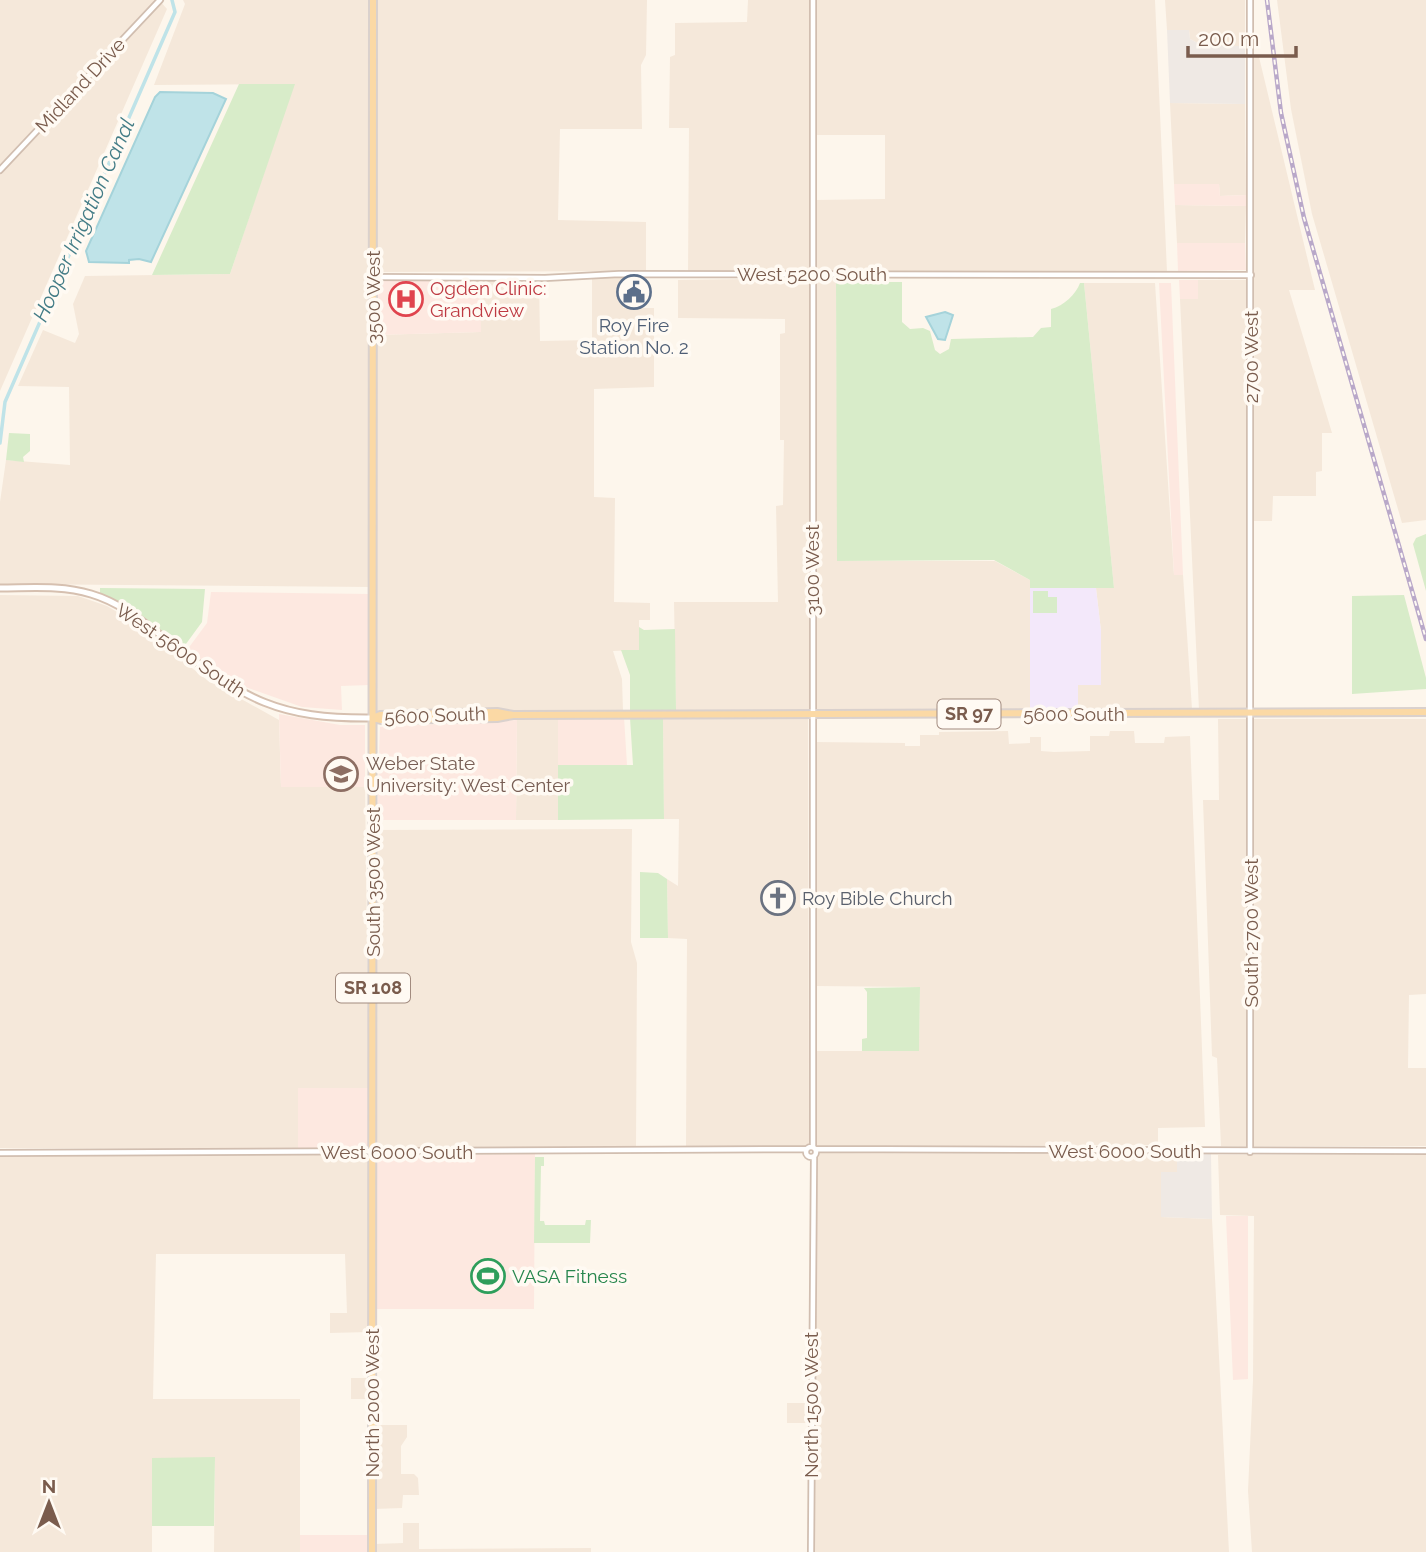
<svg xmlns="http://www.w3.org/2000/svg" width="1426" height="1552" font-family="Raleway,sans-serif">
<rect width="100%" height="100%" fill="#fdf6ec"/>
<!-- residential -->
<path fill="#f5e8da" d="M0,0H159L167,9L0,391Z
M183,0H370L371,587L0,584V502L6,460L70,465L69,387L18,386L43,330L75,343L79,334L73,304L85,276L230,274L294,84L154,85L185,4Z
M376,0H647L646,55L641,65L642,129H560L558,220L646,222V271L375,272Z
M748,0H809V272H688L689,128H669L670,57L675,55V23L747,22Z
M816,0H1155L1167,272L815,273V200L885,199V135H816Z
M1165,0H1245V46H1203L1190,39L1189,30H1167Z
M1277,0H1426V520L1402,523L1312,214L1291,109Z
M1259,57L1315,290H1289L1332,433H1322V471L1316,472V496H1273L1272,521H1253L1254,58Z
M1170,103L1245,104L1246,195L1220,196L1219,184H1174Z
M1175,205L1246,206L1245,243H1177Z
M480,277H539L540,341L592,340V277L622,278L623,308H654V387L594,389V497L615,498L614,602L650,603V620H639V650L613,651L622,679L623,711H377L375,335L480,332Z
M810,278L811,712L676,710L674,602H778L776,506L783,505L784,440H780V334L785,333V319L678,318V280Z
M814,278L836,279L838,561H995L1030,580V712H814Z
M1198,280H1247L1248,710H1199L1180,299L1198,298Z
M1084,283H1155L1174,575H1183L1192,709L1078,710V685H1101V631L1096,588H1114Z
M0,595L78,596L107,606L134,622L207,680L279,720L281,787H365L369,1088H298V1149L0,1148Z
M558,717V820H516L517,720Z
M808,717L809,1147L686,1146L687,939L668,938L667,879L678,886L679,819H664L663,718Z
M1218,719H1426V994L1409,995L1408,1068H1426V1146H1221L1217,1058L1212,1056L1203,800H1219Z
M1008,731L1009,744L1030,743V737H1041V751L1054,752L1090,751V736H1109L1110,731H1134L1135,743H1164L1165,737L1190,736L1205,1127L1158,1128V1145L814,1147V1051H919L920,987L815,986V742L905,743V746H920V735H939V732Z
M632,829L631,942L637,963L636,1147L375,1149V830Z
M819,1153L1177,1154V1172H1161V1217L1212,1219L1229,1552H814V1157Z
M0,1155H369V1332L330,1333V1313H347L345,1254H156L153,1399H300V1552H214L215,1458H152V1552H0Z
M1218,1155H1426V1552H1252L1248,1491L1253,1380L1254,1216L1220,1215Z
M351,1378H369V1399H351Z
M787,1403H808V1423H787Z
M374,1425H407V1437L401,1446V1474H414L418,1478L419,1495H403L402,1508L374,1509Z
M403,1523H419V1549L591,1548V1552H374V1544L403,1543Z"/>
<!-- commercial -->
<path fill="#fde8e0" d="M1174,184H1219L1220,196L1246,195V206L1175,205Z
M1177,243H1245L1246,270L1178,271Z
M374,276L480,277L481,332L375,335Z
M1179,280H1198V299H1180Z
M1159,283H1171L1183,575H1174Z
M211,592L371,594L370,685L341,686L342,710L302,707L240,685L187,650L207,623Z
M279,714L340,725H365V787H281Z
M558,717H624L627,765H558Z
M517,720L516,820H377L380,727Z
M298,1088H369V1151L298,1149Z
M535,1154L534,1309H374L375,1155Z
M1226,1216H1248V1379L1233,1380Z
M300,1535H368V1552H300Z"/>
<!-- industrial -->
<path fill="#efe9e4" d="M1167,30H1189L1190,39L1203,46H1245V104L1170,103Z
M1177,1154H1211L1212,1219L1161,1217V1172H1177Z"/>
<!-- education -->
<path fill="#f3e8fa" d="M1030,588H1096L1101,631V685H1078V710L1030,712Z"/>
<!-- green -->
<path fill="#d8ecc9" d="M239,84H295L230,274L152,275Z
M836,282H902V322L910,329L923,328L930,331L935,350L940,354L949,349L951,339L1033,337L1041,328L1051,327V309C1064,306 1076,294 1080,283H1084L1114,588H1030V580L994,560L837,561Z
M9,433L30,434V451L23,457L24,462L6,460Z
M1426,534V591L1413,544L1416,538Z
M100,588L205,589L202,622L183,648L135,610L100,593Z
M1033,591H1048V597H1057V613H1033Z
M1404,595L1426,678V689L1352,694V596Z
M639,627L644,630L675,629L676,710H630V675L621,650H639Z
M630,718H663L664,819L558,820V765H633Z
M640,872L658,873L667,879L668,938H640Z
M920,987L919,1051H862V1039L867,1038V992L864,988Z
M535,1157H544V1166H541L540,1221H544L545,1225H585L586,1220H591L590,1243H534Z
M215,1457L214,1526H152V1458Z"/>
<!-- water -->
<path fill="#bfe3e8" stroke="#a5d3da" stroke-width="2" d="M160,92L213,93L226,99L151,262L139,259L129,260V263L89,262L86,251L155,97Z
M945,312L953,315L945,340L938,339L926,317Z"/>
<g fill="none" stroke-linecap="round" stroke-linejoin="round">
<!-- canal -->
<path stroke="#bfe3e8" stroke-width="3.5" d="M0,443L5,402L175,12L172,0"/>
<!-- tertiary casing -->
<g stroke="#d1beb0" stroke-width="8">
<path id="tertiary" d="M813,0V1147
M0,170L160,0
M373,277L545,278L619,274L1251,275
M806 1152a5 5 0 1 1 10 0a5 5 0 1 1-10 0Z
M816,1149L1426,1151
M1250,1152V0
M0,1153L807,1149
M811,1552L814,1157"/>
</g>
<!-- secondary casing -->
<g stroke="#d6c0b0" stroke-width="9">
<path id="secondary" d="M0,588C30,588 62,585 91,594C122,603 147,625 172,644C247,700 277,719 373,718"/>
</g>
<!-- primary casing -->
<g stroke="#dad1cd" stroke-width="10">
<path id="primary" d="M497,712L513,715L497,718L381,720L373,718L380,715Z
M513,715L1426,712
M372,1552L373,0"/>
</g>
<!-- tertiary -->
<use href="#tertiary" stroke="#fff" stroke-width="4.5"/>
<!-- secondary -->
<use href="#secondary" stroke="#fff" stroke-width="5"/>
<!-- primary -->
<use href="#primary" stroke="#fbd9a5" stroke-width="6"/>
<!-- rail casing -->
<g stroke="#b9a8c9" stroke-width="4.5">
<path id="rail" d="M1267,0L1281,113L1304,218L1426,639"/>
</g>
<!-- rail -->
<use href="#rail" stroke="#fffaf3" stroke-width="2" stroke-dasharray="5" stroke-linecap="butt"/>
</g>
<!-- icons -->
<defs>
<g id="civic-ring" transform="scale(1.75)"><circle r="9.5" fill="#fffaf3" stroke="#5c6f8a" stroke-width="1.5"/><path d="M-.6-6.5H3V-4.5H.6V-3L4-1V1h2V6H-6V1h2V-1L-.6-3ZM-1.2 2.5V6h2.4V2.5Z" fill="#5c6f8a"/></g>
<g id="hospital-ring" transform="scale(1.75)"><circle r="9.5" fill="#fffaf3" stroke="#e0444e" stroke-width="1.5"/><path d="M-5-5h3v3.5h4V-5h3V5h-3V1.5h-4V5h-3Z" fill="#e0444e"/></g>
<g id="university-ring" transform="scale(1.75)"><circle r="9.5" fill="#fffaf3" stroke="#8d6e63" stroke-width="1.5"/><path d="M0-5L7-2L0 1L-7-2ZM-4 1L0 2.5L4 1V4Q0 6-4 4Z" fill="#8d6e63"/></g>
<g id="church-ring" transform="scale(1.75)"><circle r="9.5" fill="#fffaf3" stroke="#6b7280" stroke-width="1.5"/><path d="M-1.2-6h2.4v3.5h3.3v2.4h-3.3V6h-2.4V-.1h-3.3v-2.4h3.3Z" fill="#6b7280"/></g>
<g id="stadium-ring" transform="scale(1.75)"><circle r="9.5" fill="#fffaf3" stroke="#2e9e5b" stroke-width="1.5"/><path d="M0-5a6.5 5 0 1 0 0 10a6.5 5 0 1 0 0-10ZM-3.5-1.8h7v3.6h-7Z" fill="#2e9e5b"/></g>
</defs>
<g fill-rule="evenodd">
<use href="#civic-ring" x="634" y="292"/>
<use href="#hospital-ring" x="406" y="299"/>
<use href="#university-ring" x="341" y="774"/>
<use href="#church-ring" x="778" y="898"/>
<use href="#stadium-ring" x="488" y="1276"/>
</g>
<g text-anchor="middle" stroke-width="7" stroke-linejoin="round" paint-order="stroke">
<!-- shield labels -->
<g fill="#fffaf3" stroke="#a28b7f" stroke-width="2">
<rect x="937.5" y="699.5" width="63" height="29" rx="5"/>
<rect x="336" y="973.5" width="74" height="29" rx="5"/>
</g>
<g font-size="18" font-weight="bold" fill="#7a5c4d">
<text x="969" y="720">SR 97</text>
<text x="373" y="994">SR 108</text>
</g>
<!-- street labels -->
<g font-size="19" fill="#7a5c4d" stroke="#fffaf3">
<text transform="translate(80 85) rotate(-47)" y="7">Midland Drive</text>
<text x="812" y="281">West 5200 South</text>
<text transform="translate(373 297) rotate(-90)" y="7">3500 West</text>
<text transform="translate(1251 357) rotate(-90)" y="7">2700 West</text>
<text transform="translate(812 570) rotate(-90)" y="7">3100 West</text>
<text transform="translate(181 650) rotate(34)" y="7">West 5600 South</text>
<text x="1074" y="721">5600 South</text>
<text transform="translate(435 715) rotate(-2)" y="7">5600 South</text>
<text transform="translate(373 882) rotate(-90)" y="7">South 3500 West</text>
<text transform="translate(1251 933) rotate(-90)" y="7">South 2700 West</text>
<text x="1125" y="1158">West 6000 South</text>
<text x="397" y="1159">West 6000 South</text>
<text transform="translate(372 1403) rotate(-90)" y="7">North 2000 West</text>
<text transform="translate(811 1405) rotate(-90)" y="7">North 1500 West</text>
</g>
<!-- health labels -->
<g font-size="19" fill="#be3a42" stroke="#fffaf3" text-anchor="start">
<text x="430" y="295">Ogden Clinic:<tspan x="430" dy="22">Grandview</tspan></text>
</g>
<!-- service labels -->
<g font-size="19" fill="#4e5e75" stroke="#fffaf3">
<text x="634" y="332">Roy Fire<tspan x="634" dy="22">Station No. 2</tspan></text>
</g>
<!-- education labels -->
<g font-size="19" fill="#785e54" stroke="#fffaf3" text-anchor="start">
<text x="366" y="770">Weber State<tspan x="366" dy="22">University: West Center</tspan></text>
</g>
<!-- worship labels -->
<g font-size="19" fill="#5b616d" stroke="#fffaf3" text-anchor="start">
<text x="802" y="905">Roy Bible Church</text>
</g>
<!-- leisure labels -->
<g font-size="19" fill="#27864d" stroke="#fffaf3" text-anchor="start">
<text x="512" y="1283">VASA Fitness</text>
</g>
<!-- water labels -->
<g font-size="21" font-style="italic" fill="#437c86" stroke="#fffaf3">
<text transform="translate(84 220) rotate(-66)" y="7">Hooper Irrigation Canal</text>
</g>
</g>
<!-- north arrow -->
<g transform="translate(49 1503)" stroke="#fffaf3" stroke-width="5" paint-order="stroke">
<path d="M0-5L12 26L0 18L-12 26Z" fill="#7a5c4d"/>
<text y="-10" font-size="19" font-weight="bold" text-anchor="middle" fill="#7a5c4d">N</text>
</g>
<!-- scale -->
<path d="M1188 46v10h108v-10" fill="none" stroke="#7a5c4d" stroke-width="3.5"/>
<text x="1198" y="46" font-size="21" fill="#7a5c4d" stroke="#fffaf3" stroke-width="5" paint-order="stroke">200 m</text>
</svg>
